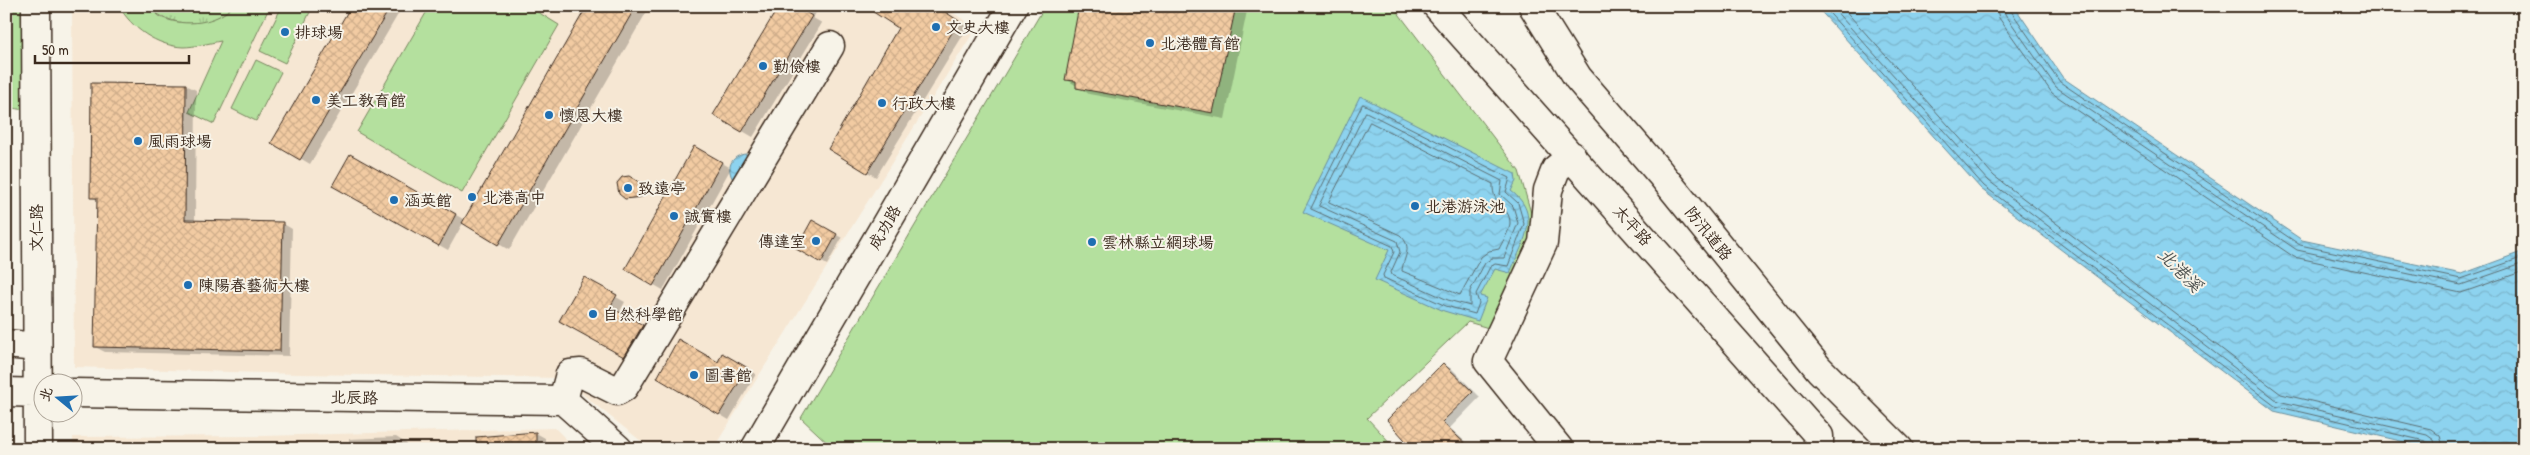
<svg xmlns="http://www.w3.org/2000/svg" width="2530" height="455" font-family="'Patrick Hand','LXGW WenKai TC',sans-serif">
<defs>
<pattern id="grass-tufts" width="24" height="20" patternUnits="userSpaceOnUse" patternTransform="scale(1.25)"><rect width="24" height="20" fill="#b4e09e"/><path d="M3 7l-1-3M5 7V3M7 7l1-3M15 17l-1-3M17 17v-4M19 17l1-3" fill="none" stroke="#9cc088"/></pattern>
<pattern id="water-waves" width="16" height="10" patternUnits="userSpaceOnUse" patternTransform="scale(1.25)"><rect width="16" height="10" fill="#8dd3ef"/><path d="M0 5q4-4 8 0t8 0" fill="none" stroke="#7bb5cc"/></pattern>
<pattern id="building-cross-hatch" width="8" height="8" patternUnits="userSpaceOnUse" patternTransform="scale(1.25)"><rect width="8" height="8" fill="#f2cba2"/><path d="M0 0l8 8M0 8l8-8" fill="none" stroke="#d0ae8b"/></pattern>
</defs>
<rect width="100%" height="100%" fill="#f7f3e8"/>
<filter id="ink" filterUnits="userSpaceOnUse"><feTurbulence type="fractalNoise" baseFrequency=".02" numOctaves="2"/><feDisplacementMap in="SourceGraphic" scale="10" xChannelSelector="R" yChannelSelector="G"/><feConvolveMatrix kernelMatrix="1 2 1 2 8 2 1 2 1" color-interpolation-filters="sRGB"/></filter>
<g filter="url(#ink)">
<!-- built -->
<path fill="#f6e7d3" d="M72,6H943L976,28L713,449H651L562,378L298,374L74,367Z
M555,428L576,449H73V437L263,436Z"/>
<!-- grass -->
<path fill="url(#grass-tufts)" stroke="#78855e" d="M147,6H233C210,30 170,28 147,6Z"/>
<!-- park -->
<path fill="#b4e09e" stroke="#78855e" d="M6,6H36V112L6,107Z
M119,6C126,6 140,4 147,6C153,9 157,16 163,18C185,27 216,24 233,6H270L214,124L189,112L221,41C209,43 195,47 183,47C157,46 131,28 119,6Z
M282,6H298L310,12L285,63L260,51Z
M430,6H528L559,25L462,193L357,132Z
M1045,6H1393L1519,171L1535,227L1492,329L1468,322L1367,418L1396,449H834L801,418Z
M256,60L281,72L256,121L232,109Z"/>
<!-- water -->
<path fill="url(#water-waves)" stroke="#6c8f9b" d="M1816,6H2014L2063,78L2302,240L2462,274L2524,251V442L2506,449H2434L2274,411L1981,189Z
M1360,96L1515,174L1516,181L1511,191C1543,215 1522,243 1510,273L1495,269L1480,296L1487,298L1478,321L1444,311L1375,280L1389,250L1303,212Z
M749,154L734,181C724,167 733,153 749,154Z"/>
<!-- shadow -->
<path fill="#0003" d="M353,6H403L310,164L273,142Z
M589,6H650L509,250L463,223L448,250L334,186L350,156L465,220Z
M781,6H820L813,18L822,23L753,137L715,115Z
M935,6L968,27L876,177L829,149L900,28Z
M1080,6H1248L1225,119L1089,94L1066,79Z
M186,85L196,90L195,222L282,223L292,229L289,356L105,352L95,347L99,201L91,197Z
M694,147L731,168L663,290L626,269Z
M629,177L641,185L643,198L629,199L620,194Z
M812,221L842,238L827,265L797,248Z
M584,279L625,302L619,313L652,331L633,361L561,320Z
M723,355L756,374L729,420L658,377L718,363Z
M1444,365L1452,369L1480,397L1450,428L1473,449H1414Z
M536,433L545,438V449H476Z
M396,437L407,444L406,449H349V439Z
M823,444L832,449H818Z"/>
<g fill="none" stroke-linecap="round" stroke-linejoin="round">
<!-- shore -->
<path stroke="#5c6e72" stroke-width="1" d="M1823,6L1984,186L2275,406L2425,441L2430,449
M1831,6L1989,181L2278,401L2427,435L2434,440L2436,449
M1841,6L1994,176L2281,394L2431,429L2440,436L2444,449
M1996,6L1999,18L2052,93L2294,257L2461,293L2524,271
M2004,6L2005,14L2056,87L2297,250L2461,285L2524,263
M2010,6L2011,11L2060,82L2300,245L2461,279L2524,257
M1363,104L1510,178L1506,192L1518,203L1524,224L1508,266L1495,264L1490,267L1476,294L1479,303L1475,314L1446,306L1384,278L1383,275L1394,252L1392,246L1311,209Z
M1366,112L1502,181L1500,194L1513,206L1518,223L1504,258H1492L1485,263L1470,291V306L1448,300L1392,275L1391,272L1400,252L1397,241L1319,206Z
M1370,122L1493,184C1492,207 1510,206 1510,223C1510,231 1502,242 1499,249L1489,251L1481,257L1460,295L1402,271C1403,257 1414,248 1400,235L1329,202Z"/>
</g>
<!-- building -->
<path fill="url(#building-cross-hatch)" stroke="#3b2a1e" d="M351,6H391L300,160L271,143Z
M587,6H636L498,245L462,223Z
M779,6H796L812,16L742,132L713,115Z
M864,6H936L959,21L867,173L828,149L898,28Z
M1079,6H1236L1213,113L1076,88V81L1065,80Z
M91,83L186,84L185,220L283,222L280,351L94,347L97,198H90Z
M694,146L722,162L653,286L625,269Z
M350,154L456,214L439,246L332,186Z
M629,176L639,182L640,197L625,199L619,194L617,183L622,177Z
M812,220L837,234L821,263L796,249Z
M584,277L617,295L610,307L643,325L624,357L559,321Z
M678,339L718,362L722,353L748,368L719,415L657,378Z
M1443,363L1473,392L1442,422L1471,449H1413L1387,420Z
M536,432V449H476V437Z"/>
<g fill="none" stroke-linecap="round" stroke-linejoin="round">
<!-- minor casing -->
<g stroke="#3b2a1e" stroke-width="31">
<path id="minor" d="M36,6L38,449
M1437,6L1819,436V449
M1533,6L1578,78L1660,173L1819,369L1899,449
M6,344L37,347
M6,392L42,393
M72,393L563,400L618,449
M563,400L570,374L581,373L617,391L624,387L830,46
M755,449L1013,6
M1559,449L1488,361L1543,243L1548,190L1556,169L1572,156"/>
</g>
<!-- minor -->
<use href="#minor" stroke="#f7f3e8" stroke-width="28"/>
</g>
</g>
<!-- markers -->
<g fill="#1f6fb2" stroke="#f7f3e8" stroke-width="2">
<circle cx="936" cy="27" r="5"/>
<circle cx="285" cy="32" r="5"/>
<circle cx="1150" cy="43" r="5"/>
<circle cx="763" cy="66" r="5"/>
<circle cx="316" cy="100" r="5"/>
<circle cx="882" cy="103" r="5"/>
<circle cx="549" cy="115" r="5"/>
<circle cx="138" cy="141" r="5"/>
<circle cx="628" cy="188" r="5"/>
<circle cx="472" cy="197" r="5"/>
<circle cx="394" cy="200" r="5"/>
<circle cx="1415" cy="206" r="5"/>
<circle cx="674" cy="216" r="5"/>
<circle cx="816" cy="241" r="5"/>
<circle cx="1092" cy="242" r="5"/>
<circle cx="188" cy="285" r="5"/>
<circle cx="593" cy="314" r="5"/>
<circle cx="694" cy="375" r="5"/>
</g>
<g text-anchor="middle" stroke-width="4" stroke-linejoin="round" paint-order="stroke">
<!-- poi labels -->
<g font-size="16" fill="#3b2a1e" stroke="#f7f3e8" text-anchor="start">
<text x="946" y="33">文史大樓</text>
<text x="295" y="38">排球場</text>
<text x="1160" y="49">北港體育館</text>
<text x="773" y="72">勤儉樓</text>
<text x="326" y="106">美工教育館</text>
<text x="892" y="109">行政大樓</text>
<text x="559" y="121">懷恩大樓</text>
<text x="148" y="147">風雨球場</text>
<text x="638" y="194">致遠亭</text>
<text x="482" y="203">北港高中</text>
<text x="404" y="206">涵英館</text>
<text x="1425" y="212">北港游泳池</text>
<text x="684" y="222">誠實樓</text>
<text x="806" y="247" text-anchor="end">傳達室</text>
<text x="1102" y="248">雲林縣立網球場</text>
<text x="198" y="291">陳陽春藝術大樓</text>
<text x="603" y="320">自然科學館</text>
<text x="704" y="381">圖書館</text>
</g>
<!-- street labels -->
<g font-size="16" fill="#3b2a1e" stroke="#f7f3e8">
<text transform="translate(1633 225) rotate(48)" y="6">太平路</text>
<text transform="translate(884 227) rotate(-60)" y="6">成功路</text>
<text transform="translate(36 228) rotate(-90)" y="6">文仁路</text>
<text transform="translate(1709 233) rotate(51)" y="6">防汛道路</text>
<text transform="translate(354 397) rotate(1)" y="6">北辰路</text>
</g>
<!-- water labels -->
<g font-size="18" font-style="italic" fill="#505452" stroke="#f7f3e8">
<text transform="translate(2180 270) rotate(45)" y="6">北港溪</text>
</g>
</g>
<!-- margin -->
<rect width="2530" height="455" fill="none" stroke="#f7f3e8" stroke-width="25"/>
<rect x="12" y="12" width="2505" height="430" fill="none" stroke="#3b2a1e" stroke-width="2" filter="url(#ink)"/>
<!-- north arrow -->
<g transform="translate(58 398) rotate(288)"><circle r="24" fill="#f7f3e8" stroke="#aca397"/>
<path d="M0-4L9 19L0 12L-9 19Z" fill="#1f6fb2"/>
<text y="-8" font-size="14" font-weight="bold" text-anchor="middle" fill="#3b2a1e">北</text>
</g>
<!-- scale -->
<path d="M35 55v8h154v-8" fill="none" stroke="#3b2a1e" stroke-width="2.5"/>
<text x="42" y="55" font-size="15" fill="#3b2a1e" stroke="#f7f3e8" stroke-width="4" paint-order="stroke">50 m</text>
</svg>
